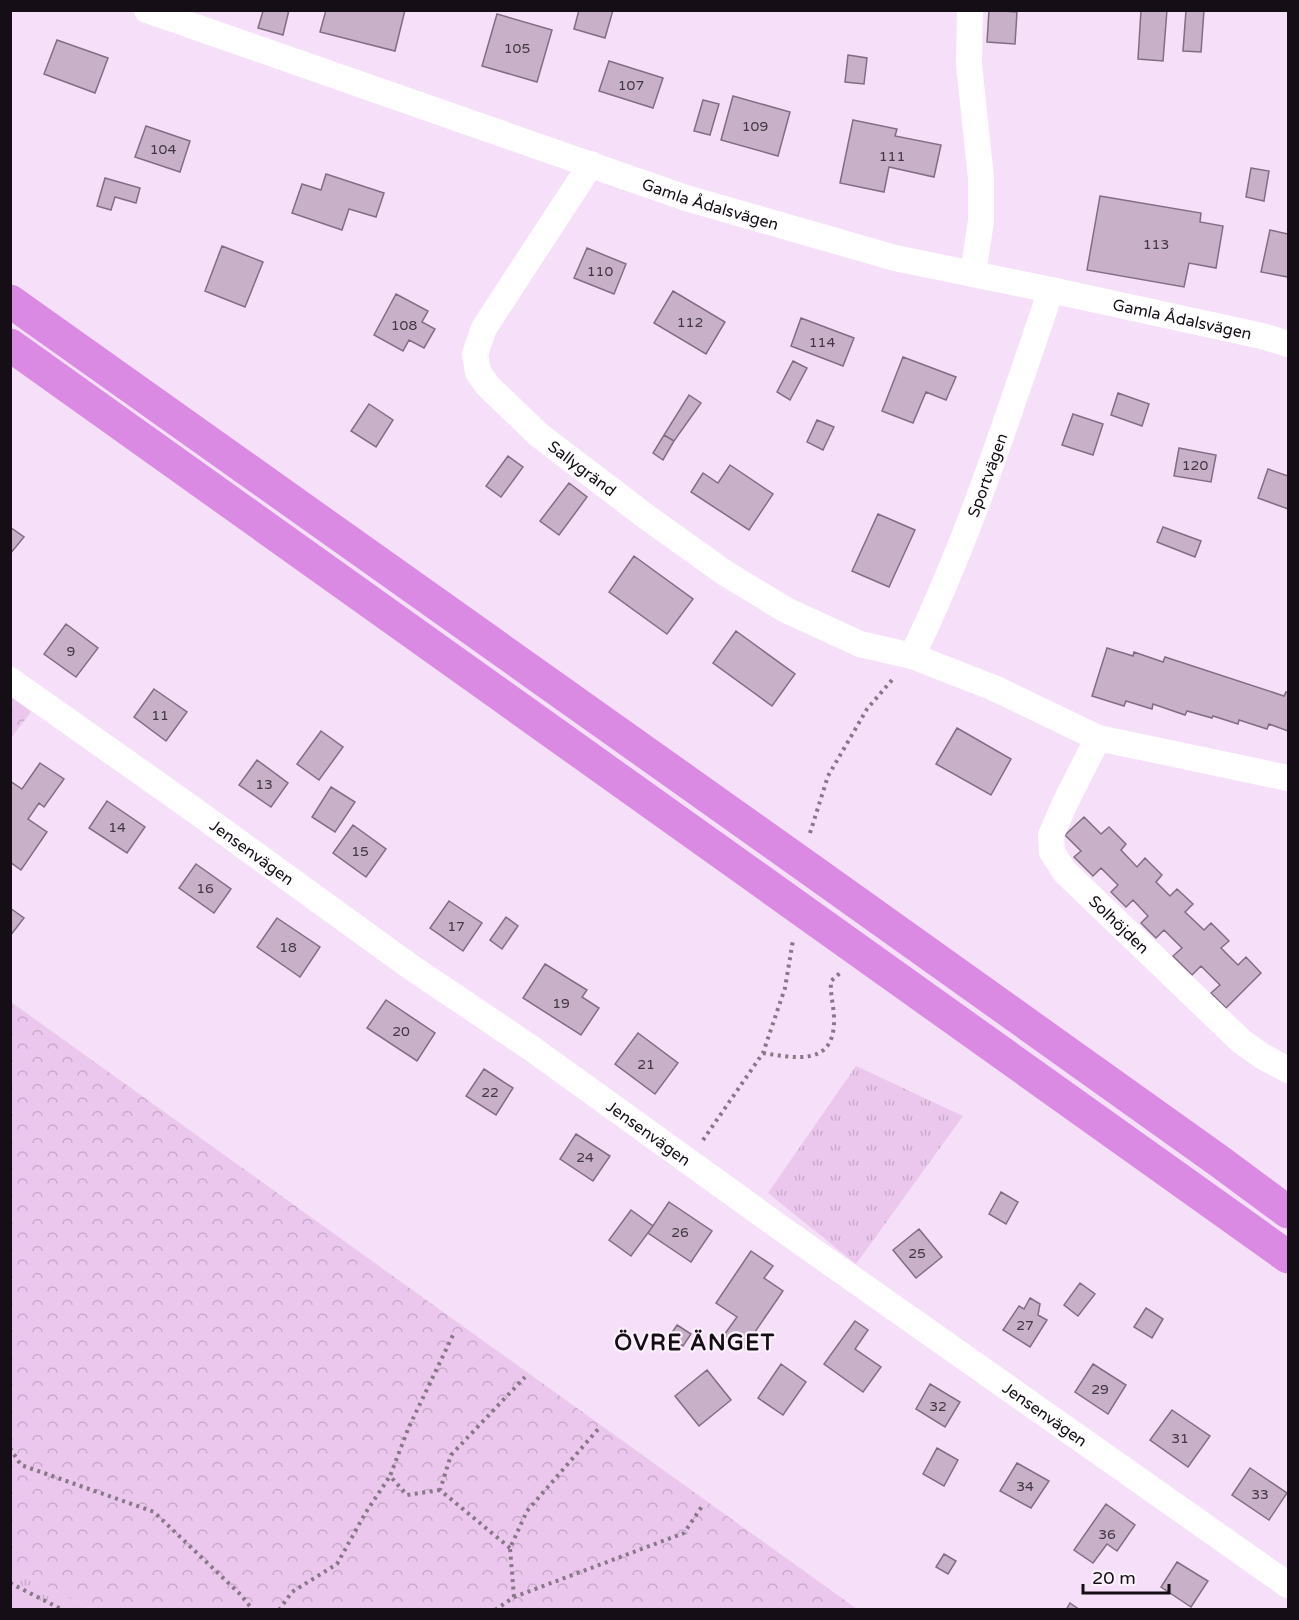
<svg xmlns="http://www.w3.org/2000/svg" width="1299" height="1620" font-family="'Varela Round',sans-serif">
<defs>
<pattern id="grass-tufts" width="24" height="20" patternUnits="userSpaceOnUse" patternTransform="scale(1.5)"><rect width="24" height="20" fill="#ebc7ee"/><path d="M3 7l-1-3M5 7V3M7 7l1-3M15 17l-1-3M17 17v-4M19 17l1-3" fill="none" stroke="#c9aacb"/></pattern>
<pattern id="forest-crowns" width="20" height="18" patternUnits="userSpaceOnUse" patternTransform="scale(1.5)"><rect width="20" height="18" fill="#ebc7ee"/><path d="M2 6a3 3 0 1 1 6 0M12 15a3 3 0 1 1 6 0" fill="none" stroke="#c9aacb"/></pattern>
</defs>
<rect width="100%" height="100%" fill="#f6dff8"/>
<!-- grass -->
<path fill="url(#grass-tufts)" d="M856,1066L963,1116L856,1264L768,1193Z
M11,1568L91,1609H11Z"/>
<!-- forest -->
<path fill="url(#forest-crowns)" d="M11,697L31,712L11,738Z
M11,1002L857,1609H91L11,1568Z"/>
<!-- building -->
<path fill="#c7b0c8" stroke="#826e84" stroke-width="1.5" d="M259,10H289L283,35L258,28L263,11Z
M326,10H405L395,51L320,32Z
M579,10H613L605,38L574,29Z
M989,10L1017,12L1015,44L987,42Z
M1141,10H1167L1163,61L1138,59Z
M1186,10H1204L1201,52L1183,51Z
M497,14L552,30L537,82L482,66Z
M57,40L108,58L95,93L44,74Z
M848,55L867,58L864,84L845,82Z
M609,61L663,78L653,108L599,91Z
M733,96L790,112L778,156L721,140Z
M703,100L719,104L710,135L694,131Z
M853,120L897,129L895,136L941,145L934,177L889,167L884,192L840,183Z
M146,126L190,141L180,172L135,157Z
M1251,168L1269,171L1264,201L1246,197Z
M326,174L384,193L376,217L349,209L342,230L292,213L302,184L321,190Z
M105,178L140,188L136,203L115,197L111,210L97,206Z
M1100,196L1201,213L1200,222L1223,226L1216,268L1189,263L1184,287L1087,270Z
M1270,230L1288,234V277L1261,272Z
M222,246L263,262L245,307L205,291Z
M587,248L626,264L614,294L574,278Z
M673,291L725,322L706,354L654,323Z
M396,294L428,311L422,322L435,329L424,348L409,340L403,351L374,335Z
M801,318L854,338L843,366L791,346Z
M903,357L956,377L946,400L926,392L913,423L882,411Z
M793,361L807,368L790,400L777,392Z
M1118,393L1149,404L1142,426L1111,415Z
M689,395L701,403L674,441L664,435Z
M369,404L393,420L376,447L351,431Z
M1073,414L1103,424L1093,455L1062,445Z
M817,420L834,427L823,450L807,442Z
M664,435L674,441L663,460L653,453Z
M1179,448L1216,455L1211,482L1174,476Z
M508,456L523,467L501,497L486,486Z
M730,465L773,494L749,530L691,492L703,473L718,483Z
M1268,469L1288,476V509L1258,498Z
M569,483L587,497L559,535L540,521Z
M878,514L915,530L889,587L852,571Z
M10,527L24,537L10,554Z
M1163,527L1201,541L1195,557L1157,542Z
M634,556L693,599L667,634L609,592Z
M66,624L98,648L76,677L44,654Z
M736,631L795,674L772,706L713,663Z
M1107,648L1133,656L1134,652L1163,662L1165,657L1284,696L1286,692L1288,693V731L1269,724L1267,729L1239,720L1238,724L1213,716L1212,718L1187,711L1185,715L1153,704L1152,709L1126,701L1124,706L1092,696Z
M154,689L187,712L166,741L134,717Z
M957,728L1011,759L991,795L936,764Z
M321,731L343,747L319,780L297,764Z
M257,760L288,783L271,807L239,785Z
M40,763L64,779L44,807L39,803L28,819L47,832L21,870L10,862V781L22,789Z
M331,787L355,802L335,832L312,817Z
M107,801L145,827L127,853L89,828Z
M1084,817L1101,834L1109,827L1126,844L1121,850L1137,867L1145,858L1162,875L1156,882L1170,896L1177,889L1193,904L1185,912L1204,930L1211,923L1229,941L1221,948L1238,965L1246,957L1261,973L1226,1008L1211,993L1220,985L1201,966L1192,975L1173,956L1182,948L1164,930L1156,938L1141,923L1148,916L1133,900L1126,907L1111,892L1118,885L1101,868L1093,876L1074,857L1081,851L1065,835Z
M353,825L386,849L366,877L333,853Z
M196,864L231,889L214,913L179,888Z
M449,901L482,923L463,951L430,928Z
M10,908L24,918L10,936Z
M506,917L518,926L502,949L490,940Z
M277,918L320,947L300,977L257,947Z
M545,964L587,990L582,997L599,1008L581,1035L523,998Z
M386,1000L435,1033L417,1061L367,1028Z
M638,1033L678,1063L655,1094L615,1064Z
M484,1069L513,1088L496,1115L466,1096Z
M576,1134L610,1156L593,1181L560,1159Z
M1001,1192L1018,1202L1006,1224L989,1214Z
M669,1202L712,1231L691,1262L648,1233Z
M631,1210L653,1226L631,1256L609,1240Z
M919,1229L942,1257L916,1278L893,1250Z
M751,1251L773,1266L764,1278L783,1291L744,1348L724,1335L737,1317L716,1303Z
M1080,1283L1095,1294L1078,1316L1064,1305Z
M1030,1298L1040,1304L1038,1315L1047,1320L1030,1347L1003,1330L1019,1306L1024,1309Z
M1146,1308L1163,1319L1152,1338L1134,1327Z
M855,1321L868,1330L855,1349L881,1367L863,1392L824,1364Z
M677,1325L691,1334L683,1346L669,1337Z
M781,1364L806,1382L783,1415L758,1398Z
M1093,1364L1126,1385L1108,1414L1075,1392Z
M707,1370L731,1400L699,1426L675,1396Z
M930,1384L960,1402L945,1427L916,1409Z
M1172,1410L1210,1436L1188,1467L1150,1440Z
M937,1448L958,1460L944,1486L923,1474Z
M1017,1463L1049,1481L1031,1508L1000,1491Z
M1250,1468L1287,1493L1269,1520L1232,1495Z
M1106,1504L1135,1525L1117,1551L1107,1544L1093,1563L1074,1550Z
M944,1554L956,1561L948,1574L936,1567Z
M1177,1562L1208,1581L1191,1607L1161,1587Z
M1070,1603L1080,1610H1066Z"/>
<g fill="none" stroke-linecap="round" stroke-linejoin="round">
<!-- path -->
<path stroke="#877888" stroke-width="4" stroke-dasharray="3 4.5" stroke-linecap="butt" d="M810,833L828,776L867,709L892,680
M763,1053C795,1058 835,1067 834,1019C834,1006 830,995 831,981L840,973
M703,1140L763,1053L785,988L793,940
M10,1448L21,1465L154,1512L241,1595L253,1610
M440,1490L407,1495L390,1476L408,1429L453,1335
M510,1548L440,1490L451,1455L525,1377
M10,1583L63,1610
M514,1597L510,1548L527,1511L599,1428
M279,1610L292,1592L337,1564L366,1512L390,1476
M495,1610L514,1597L684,1533L703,1505"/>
<!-- street -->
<g stroke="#fff" stroke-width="26">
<path id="s1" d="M147,10L686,198L895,258L1051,290L1262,336L1288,344"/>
<path d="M970,10L969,65L981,178V221L973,274"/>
<path id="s2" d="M591,164L484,328L475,354L478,372L487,385L539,435L648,518L725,573L786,610L860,644L912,656L994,688L1098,738L1288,778"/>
<path id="s3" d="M912,656C969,539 1009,413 1051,290"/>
<path id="s4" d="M10,680L190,807L408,965L531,1048L785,1231L1288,1585"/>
<path id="s5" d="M1098,738L1066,801L1051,835L1052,852L1065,872L1241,1041L1262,1056L1288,1070"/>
</g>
<!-- highway -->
<path stroke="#da8ae2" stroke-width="33" d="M10,301L814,872L1219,1161L1288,1212
M10,345L1288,1257"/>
</g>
<g text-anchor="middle" stroke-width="4.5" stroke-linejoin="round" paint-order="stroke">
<!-- number labels -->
<g font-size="14" fill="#423642">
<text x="517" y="53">105</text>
<text x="631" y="90">107</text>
<text x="755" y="131">109</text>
<text x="163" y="154">104</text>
<text x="892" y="161">111</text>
<text x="1156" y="249">113</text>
<text x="600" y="276">110</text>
<text x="690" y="327">112</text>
<text x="404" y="330">108</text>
<text x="822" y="347">114</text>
<text x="1195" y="470">120</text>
<text x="71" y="656">9</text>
<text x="160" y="720">11</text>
<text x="264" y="789">13</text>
<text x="117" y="832">14</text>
<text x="360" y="856">15</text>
<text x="205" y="893">16</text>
<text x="456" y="931">17</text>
<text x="288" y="952">18</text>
<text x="561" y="1008">19</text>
<text x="401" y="1036">20</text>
<text x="646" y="1069">21</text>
<text x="490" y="1097">22</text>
<text x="585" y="1162">24</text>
<text x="680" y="1237">26</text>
<text x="917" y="1258">25</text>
<text x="1025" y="1330">27</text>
<text x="1100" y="1394">29</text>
<text x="938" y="1411">32</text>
<text x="1180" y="1443">31</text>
<text x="1025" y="1491">34</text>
<text x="1260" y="1499">33</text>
<text x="1107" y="1539">36</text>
</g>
<!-- street labels -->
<g font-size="16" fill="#150e16" stroke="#fbf2fc">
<text dy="6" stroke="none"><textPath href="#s1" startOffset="596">Gamla Ådalsvägen</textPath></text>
<text dy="6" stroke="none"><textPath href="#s1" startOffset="1082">Gamla Ådalsvägen</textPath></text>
<text dy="6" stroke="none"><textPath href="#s2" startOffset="384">Sallygränd</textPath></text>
<text dy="6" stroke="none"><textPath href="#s3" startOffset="196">Sportvägen</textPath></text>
<text dy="6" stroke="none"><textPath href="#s4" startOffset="297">Jensenvägen</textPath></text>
<text dy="6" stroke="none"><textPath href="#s5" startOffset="224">Solhöjden</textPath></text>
<text dy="6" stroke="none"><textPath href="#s4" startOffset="783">Jensenvägen</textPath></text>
<text dy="6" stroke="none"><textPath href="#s4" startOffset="1269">Jensenvägen</textPath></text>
</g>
<!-- district labels -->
<g font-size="22" font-weight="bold" letter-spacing="1.5" fill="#150e16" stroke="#fbf2fc">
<text x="695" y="1350">ÖVRE ÄNGET</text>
</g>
</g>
<!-- border -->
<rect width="1299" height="1620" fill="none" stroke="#150e16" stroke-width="24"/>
<!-- scale -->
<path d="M1083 1584v9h86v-9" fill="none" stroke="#150e16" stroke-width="3"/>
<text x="1092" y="1584" font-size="18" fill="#150e16" stroke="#fbf2fc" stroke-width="4.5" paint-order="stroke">20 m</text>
</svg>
